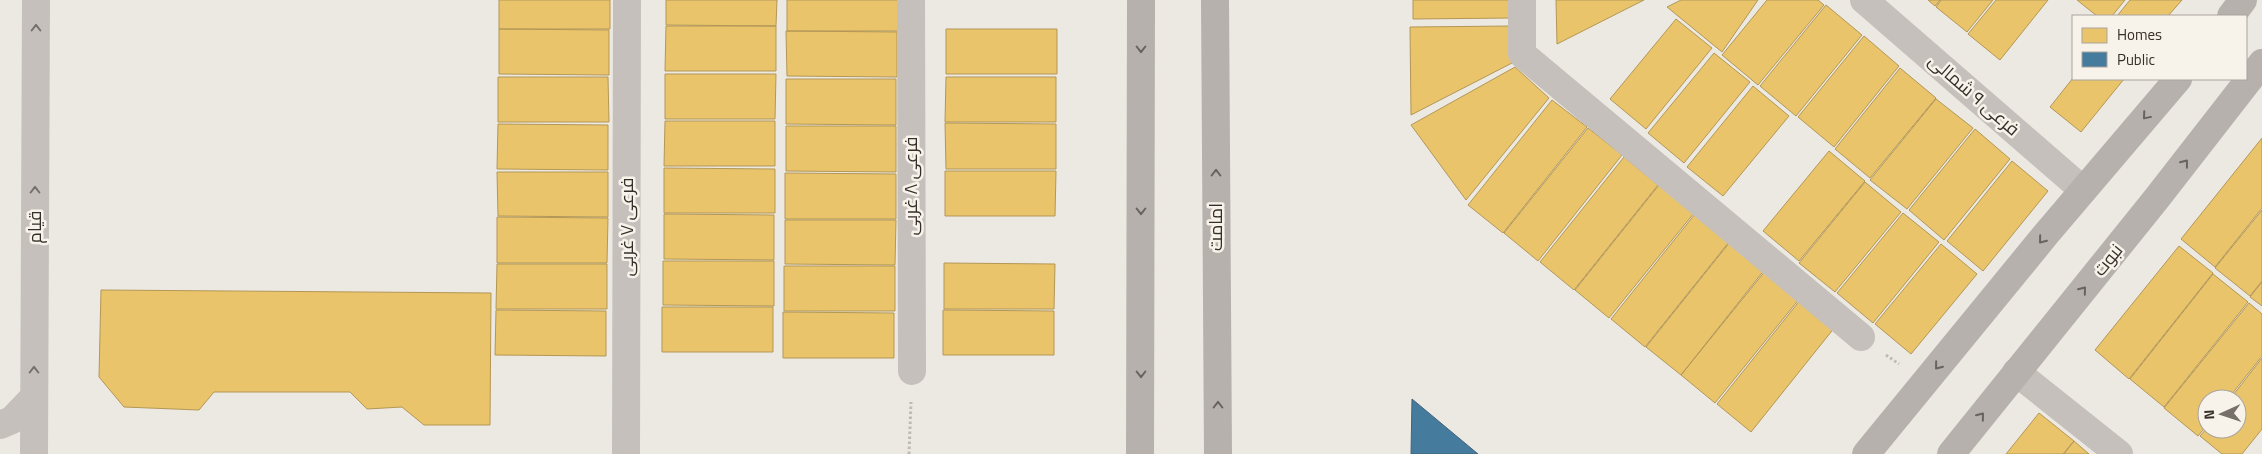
<svg xmlns="http://www.w3.org/2000/svg" width="2262" height="454" font-family="'Titillium Web',Cairo,sans-serif">
<rect width="100%" height="100%" fill="#ece8e2"/>
<!-- homes -->
<path fill="#e9c46a" stroke="#b39756" d="M499,0H610V29H499Z
M666,0H777L776,26L666,25Z
M787,0H898V31H787Z
M1413,0H1510V18L1413,19Z
M1556,0H1644L1557,44Z
M1681,0H1758L1722,52L1667,7Z
M1767,0H1818L1824,5L1758,85L1722,55Z
M1928,0H1940L1935,6Z
M1941,0H1993L1967,32L1936,7Z
M1996,0H2048L2000,60L1968,34Z
M2077,0H2125L2112,16H2097Z
M2130,0H2182L2168,16H2117Z
M1826,5L1862,35L1796,116L1760,86Z
M1676,19L1712,48L1646,129L1610,99Z
M666,26H776V71H665Z
M1511,26L1512,63L1411,115L1410,27Z
M499,29L609,30V75L499,74Z
M946,29H1057V74H946Z
M786,31L897,32V77L787,76Z
M1864,36L1899,66L1834,147L1798,117Z
M1714,53L1750,82L1684,163L1648,133Z
M1515,67L1549,98L1466,200L1411,125Z
M1900,68L1936,98L1870,178L1835,149Z
M665,74H776L775,119H665Z
M498,77H608L609,122H498Z
M946,77H1056V122H945Z
M2073,78L2124,79L2081,132L2050,107Z
M786,79H896V125L786,124Z
M1753,86L1789,116L1723,196L1687,167Z
M1936,99L1973,128L1907,209L1870,180Z
M1552,100L1587,127L1503,233L1468,205Z
M665,121H775V166H664Z
M945,123L1056,124V169H946Z
M498,124L608,125V170L497,169Z
M786,126H896V172L786,171Z
M1588,128L1622,155L1538,261L1504,233Z
M1975,129L2010,159L1944,240L1909,210Z
M2262,138V208L2215,267L2181,239Z
M1829,151L1865,181L1799,261L1763,231Z
M1624,157L1658,185L1574,290L1540,262Z
M2012,161L2048,191L1983,271L1947,241Z
M664,168L775,169V213H664Z
M945,171H1056L1055,216H945Z
M497,172H608V217L498,216Z
M785,173L896,174V219H785Z
M1865,182L1901,212L1835,292L1799,263Z
M1659,185L1694,213L1609,318L1575,290Z
M2262,210V281L2250,296L2215,268Z
M1903,213L1939,242L1873,323L1837,293Z
M664,214L774,215V260L664,259Z
M1695,214L1729,242L1645,347L1611,319Z
M497,217L608,218L607,263H497Z
M785,220H896L895,265L785,264Z
M1730,242L1765,269L1681,375L1646,347Z
M1941,244L1977,274L1911,354L1875,324Z
M2179,246L2213,273L2129,379L2095,350Z
M663,261H774V306L663,305Z
M944,263L1055,264L1054,309H944Z
M497,264H607V309H496Z
M784,266H895V311H784Z
M1766,270L1800,298L1715,403L1681,375Z
M2213,274L2248,302L2164,407L2130,379Z
M2262,282V306L2250,297Z
M101,290L491,293L490,425H424L402,407L367,409L350,392H214L199,410L124,407L99,377Z
M1801,299L1835,327L1751,432L1717,404Z
M2249,303L2262,314V356L2228,399H2207V425L2198,436L2164,408Z
M662,307H773V352H662Z
M496,310L606,311V356L495,355Z
M943,310L1054,311V355H943Z
M783,312L894,313V358H783Z
M2262,358V429L2242,454H2222L2200,436L2207,428L2237,429V399H2230Z
M2039,413L2074,441L2063,454H2006Z
M2074,441L2089,454H2064Z"/>
<!-- public -->
<path fill="#457b9d" stroke="#40647a" d="M1412,399L1478,454H1411Z"/>
<g fill="none" stroke-linecap="round" stroke-linejoin="round">
<!-- path -->
<path stroke="#beb9b4" stroke-width="3" stroke-dasharray="2.5 2.5" stroke-linecap="butt" d="M1886,355L1899,364
M909,454L911,402"/>
<!-- minor -->
<path stroke="#c5c0bb" stroke-width="28" d="M911,0L912,371
M1522,0V54L1861,337
M1864,0L2083,190
M2016,372L2119,454
M626,454L627,0"/>
<!-- tertiary -->
<path stroke="#c5c0bb" stroke-width="28" d="M0,425L12,420L34,397
M34,454L36,0"/>
<!-- secondary -->
<path stroke="#b6b1ac" stroke-width="28" d="M1215,0L1218,454
M2231,16L2243,0
M1140,454L1141,0
M1866,454L2047,233L2178,79
M1951,454L2157,198L2262,63"/>
</g>
<!-- one-way arrows -->
<defs><path id="oneway-chevron" d="M-2-3.5L2.5 0L-2 3.5" fill="none" stroke-width="1.6" stroke-linecap="round" stroke-linejoin="round" transform="scale(1.25)"/></defs>
<g stroke="#76706b">
<use href="#oneway-chevron" transform="translate(36 28) rotate(-90)"/>
<use href="#oneway-chevron" transform="translate(35 190) rotate(-90)"/>
<use href="#oneway-chevron" transform="translate(34 370) rotate(-90)"/>
</g>
<g stroke="#69625d">
<use href="#oneway-chevron" transform="translate(1141 49) rotate(90)"/>
<use href="#oneway-chevron" transform="translate(2146 116) rotate(130)"/>
<use href="#oneway-chevron" transform="translate(2185 163) rotate(-52)"/>
<use href="#oneway-chevron" transform="translate(1216 173) rotate(-90)"/>
<use href="#oneway-chevron" transform="translate(1141 211) rotate(90)"/>
<use href="#oneway-chevron" transform="translate(2042 240) rotate(129)"/>
<use href="#oneway-chevron" transform="translate(2083 290) rotate(-51)"/>
<use href="#oneway-chevron" transform="translate(1938 366) rotate(129)"/>
<use href="#oneway-chevron" transform="translate(1141 374) rotate(90)"/>
<use href="#oneway-chevron" transform="translate(1218 405) rotate(-90)"/>
<use href="#oneway-chevron" transform="translate(1981 416) rotate(-51)"/>
</g>
<g text-anchor="middle" stroke-width="5" stroke-linejoin="round" paint-order="stroke">
<!-- street labels -->
<g font-size="18" fill="#362e29" stroke="#f8f3ea">
<text transform="translate(1974 95) rotate(41)" y="6">فرعی ۹ شمالی</text>
<text transform="translate(911 186) rotate(-90)" y="6">فرعی ۸ غربی</text>
<text transform="translate(35 227) rotate(-90)" y="6">قیام</text>
<text transform="translate(627 227) rotate(-90)" y="6">فرعی ۷ غربی</text>
<text transform="translate(1216 227) rotate(-90)" y="6">امامت</text>
<text transform="translate(2108 260) rotate(-51)" y="6">نبوت</text>
</g>
</g>
<!-- legend -->
<rect x="2072" y="15" width="175" height="65" fill="#f8f3ea" stroke="#aaa49d"/>
<rect x="2082" y="28" width="25" height="15" fill="#e9c46a" stroke="#aaa49d"/>
<text x="2117" y="40" font-size="15" fill="#362e29">Homes</text>
<rect x="2082" y="52" width="25" height="15" fill="#457b9d" stroke="#aaa49d"/>
<text x="2117" y="65" font-size="15" fill="#362e29">Public</text>
<!-- north arrow -->
<g transform="translate(2222 414) rotate(267)"><circle r="24" fill="#f8f3ea" stroke="#aaa49d"/>
<path d="M0-4L9 19L0 12L-9 19Z" fill="#766f6a"/>
<text y="-8" font-size="14" font-weight="bold" text-anchor="middle" fill="#362e29">N</text>
</g>
</svg>
